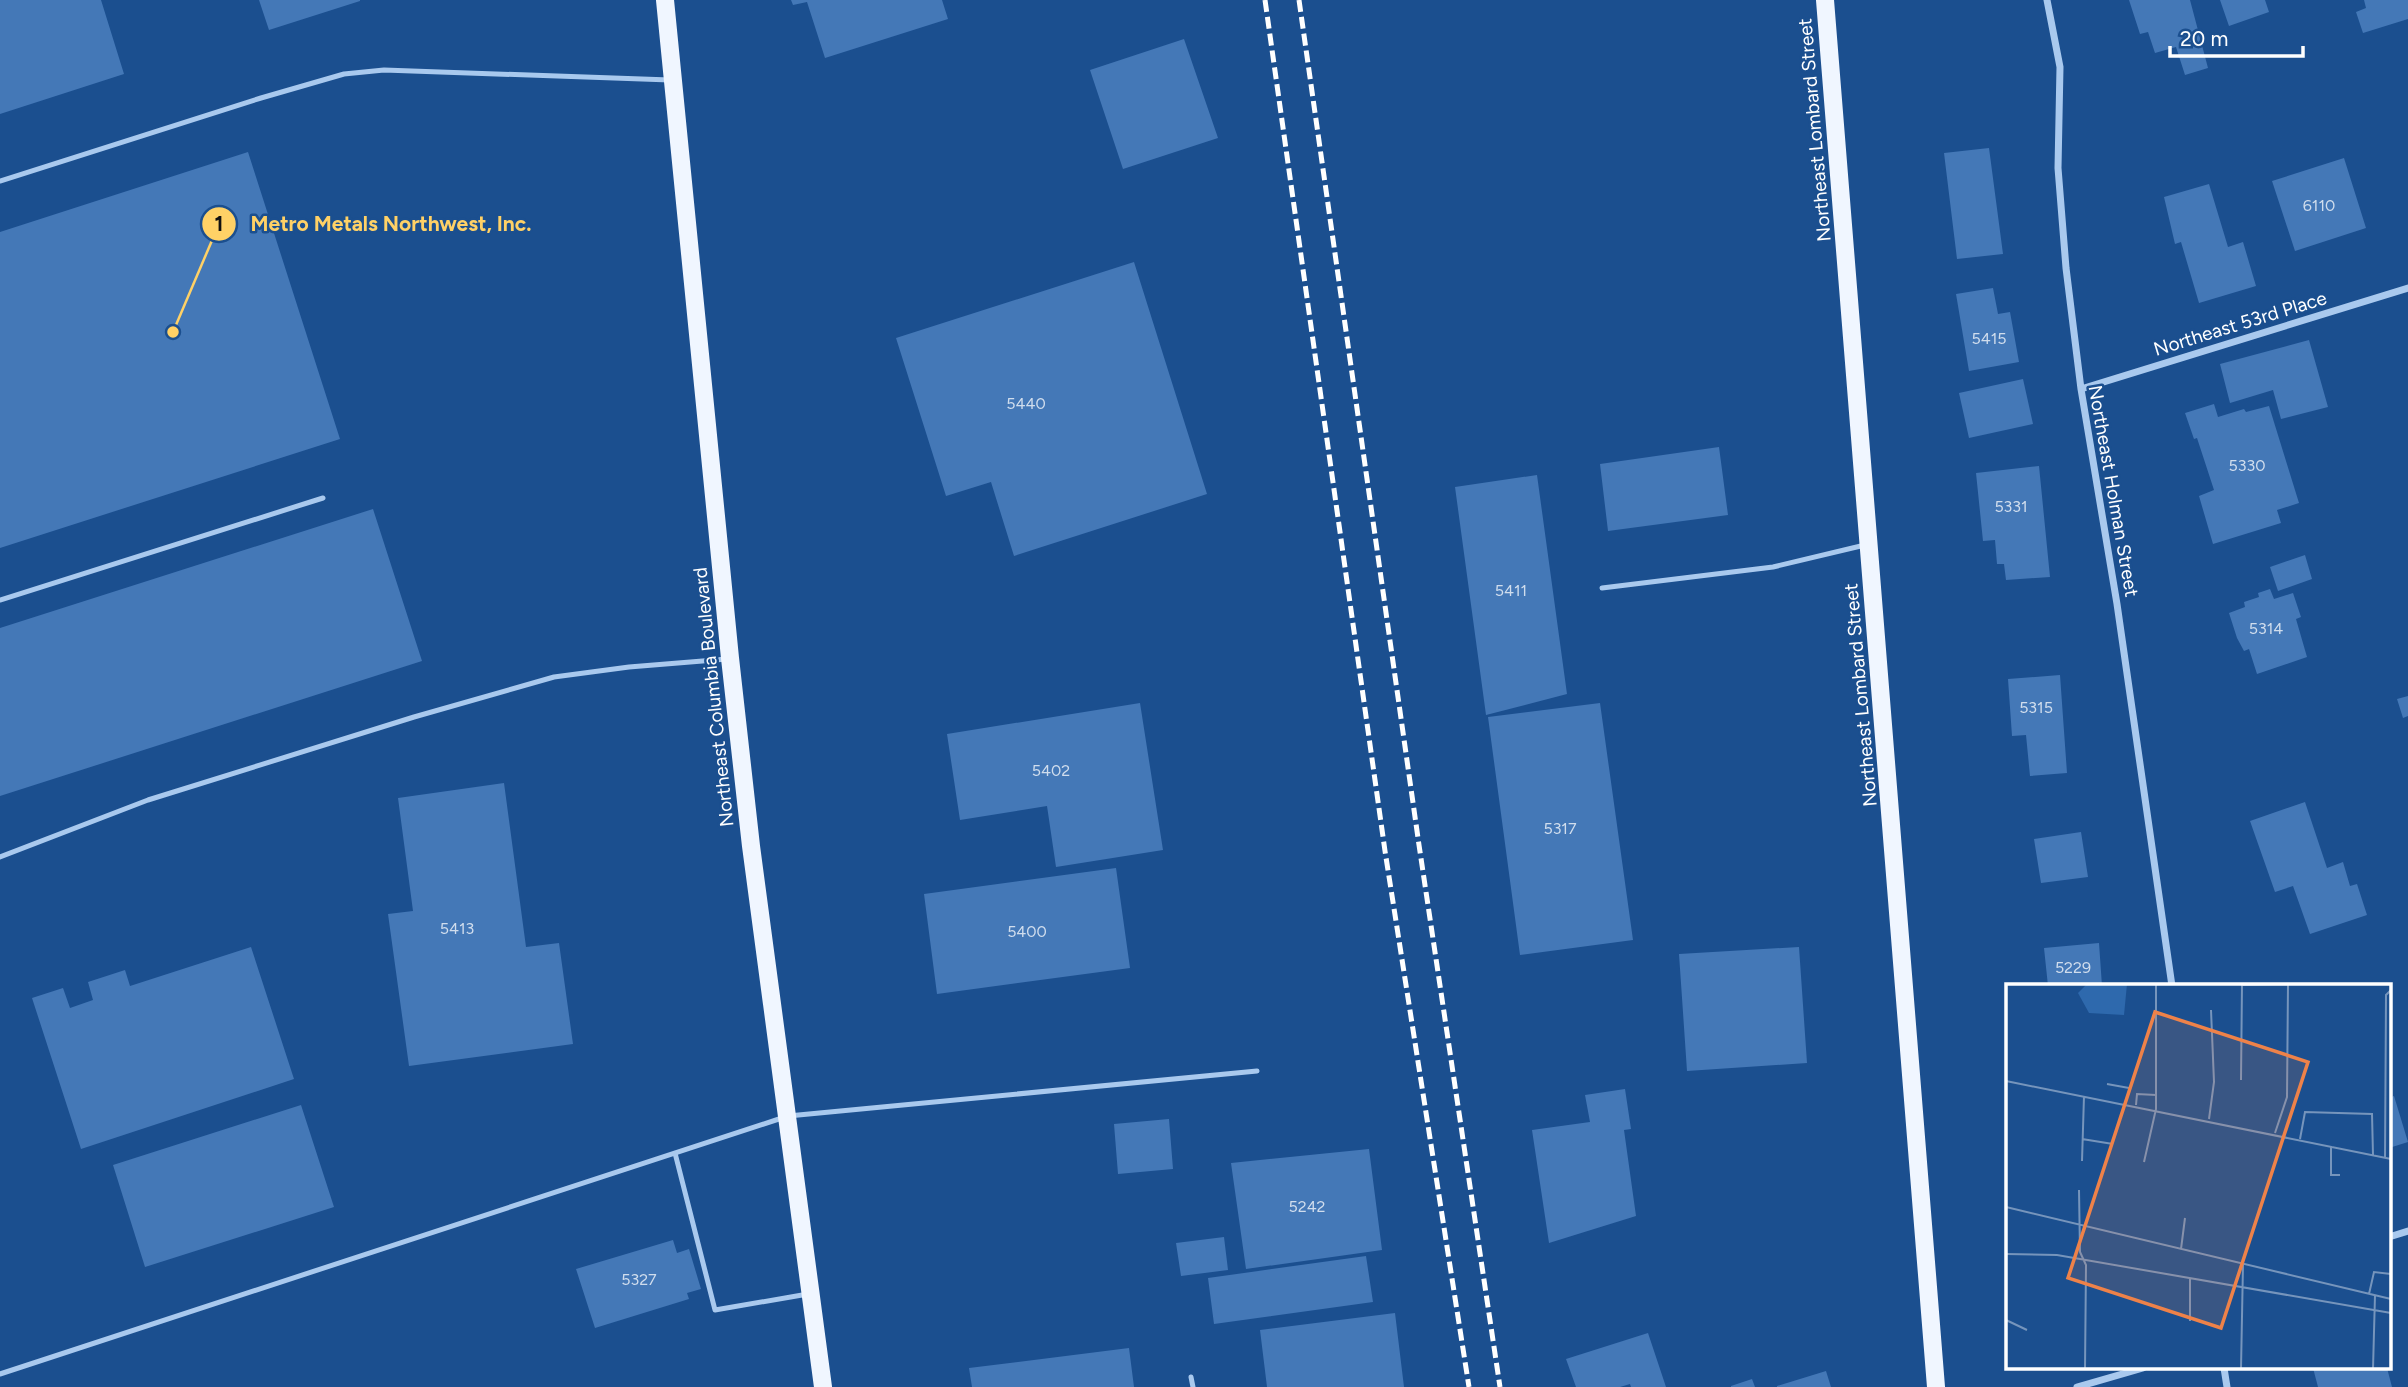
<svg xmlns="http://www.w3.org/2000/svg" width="2408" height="1387" font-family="Figtree,sans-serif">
<rect width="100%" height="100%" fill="#1b4f8f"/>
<!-- building -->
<path fill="#4478b7" d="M0,0H101L124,74L0,114Z
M259,0H360V1L269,30Z
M791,0H942L948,19L825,58L807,2L793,5Z
M2129,0H2190L2208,68L2185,75L2176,47L2155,53L2148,32L2140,34Z
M2220,0H2265L2269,12L2229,26Z
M2364,0H2408V19L2363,33L2356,12L2366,8Z
M1184,39L1218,138L1123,169L1090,70Z
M1989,148L2003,254L1957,259L1944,153Z
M248,152L340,439L0,548V232Z
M2344,158L2366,228L2295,251L2272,181Z
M2209,184L2228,247L2243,242L2256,286L2199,303L2181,242L2175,244L2164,197Z
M1134,262L1207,494L1014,556L991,482L946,496L896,338Z
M1993,288L1998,314L2010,312L2019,362L1969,371L1956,294Z
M2309,340L2328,407L2281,419L2273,390L2230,403L2220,364Z
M2023,379L2033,424L1969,438L1959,393Z
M2214,404L2218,417L2244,409L2246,412L2269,406L2299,503L2277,510L2281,523L2213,544L2199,496L2214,490L2197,438L2194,439L2185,413Z
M1719,447L1728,515L1608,531L1600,464Z
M2039,466L2050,577L2006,580L2004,564H1997L1995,540L1983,541L1976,473Z
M1537,475L1567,694L1486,715L1455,487Z
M373,509L422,661L0,796V628Z
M2305,555L2312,579L2278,591L2270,567Z
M2270,589L2274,599L2293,593L2301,617L2296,619L2307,657L2257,674L2249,649L2244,651L2237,638L2229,613L2245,607L2244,602L2259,597L2258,593Z
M2060,675L2067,773L2030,776L2026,735L2012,736L2008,679Z
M2408,696V716L2403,718L2397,699Z
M1140,703L1163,850L1056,867L1047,806L960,820L947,734Z
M1600,703L1633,940L1520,955L1488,717Z
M504,783L526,947L559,943L573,1044L409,1066L388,914L413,911L398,798Z
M2305,802L2327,868L2343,862L2350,886L2357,884L2367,915L2310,934L2293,886L2275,892L2250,821Z
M2081,832L2088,877L2041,883L2034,839Z
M1116,868L1130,968L937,994L924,894Z
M2099,943L2102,986H2048L2044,948Z
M251,947L294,1079L81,1149L32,998L63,988L70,1008L93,1000L88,982L125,970L130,986Z
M1799,947L1807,1063L1687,1071L1679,954Z
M1625,1089L1631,1129L1624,1130L1636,1216L1549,1243L1532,1130L1590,1122L1585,1095Z
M2394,1096L2408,1142L2389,1148V1098Z
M301,1105L334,1207L145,1267L113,1165Z
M1169,1119L1173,1169L1118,1174L1114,1124Z
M1369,1149L1382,1250L1246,1269L1231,1163Z
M1224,1237L1228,1270L1181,1276L1176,1243Z
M673,1240L677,1253L689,1249L701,1289L687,1293L689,1299L595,1328L576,1269Z
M1366,1256L1373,1302L1214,1324L1208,1278Z
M1395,1313L1404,1387H1267L1260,1330Z
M1648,1333L1666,1387H1631L1630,1384L1620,1387H1576L1566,1359Z
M1129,1348L1134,1387H972L969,1368Z
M2313,1368H2387L2392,1387H2318Z
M1826,1371L1831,1387H1777V1386Z
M1752,1379L1755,1387H1731V1386Z"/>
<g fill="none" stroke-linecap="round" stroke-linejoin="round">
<!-- service -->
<path stroke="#a9c9ee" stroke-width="5" d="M0,181L261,98L344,74L384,70L670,80
M1602,588L1773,567L1865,545
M0,600L323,498
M0,857L148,800L414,717L554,677L629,667L727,659
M675,1153L715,1310L808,1294
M0,1374L788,1116L1257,1071
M1191,1377L1193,1387"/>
<!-- minor -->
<path stroke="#a9c9ee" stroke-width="7" d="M2047,0L2060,67L2058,168L2066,268L2081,389L2117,604L2172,986
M2081,389L2408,288
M2389,1237L2408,1231
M2224,1368L2227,1387
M2077,1387L2143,1368"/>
<!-- primary -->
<path stroke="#f0f6ff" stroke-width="18" d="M665,0L730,658L751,846L823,1387
M1825,0L1936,1387"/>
<!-- rail -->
<path stroke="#fff" stroke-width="5" stroke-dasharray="12 5" stroke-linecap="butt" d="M1265,0L1385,851L1469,1387
M1299,0L1419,845L1500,1387"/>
</g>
<g text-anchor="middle" stroke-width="5" stroke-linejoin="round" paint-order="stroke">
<!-- number labels -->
<g font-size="16" fill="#d0dded">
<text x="2319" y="211">6110</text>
<text x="1989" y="344">5415</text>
<text x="1026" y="409">5440</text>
<text x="2247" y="471">5330</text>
<text x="2011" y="512">5331</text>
<text x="1511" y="596">5411</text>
<text x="2266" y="634">5314</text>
<text x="2036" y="713">5315</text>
<text x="1051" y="776">5402</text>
<text x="1560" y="834">5317</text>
<text x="457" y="934">5413</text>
<text x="1027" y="937">5400</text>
<text x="2073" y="973">5229</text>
<text x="1307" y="1212">5242</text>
<text x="639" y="1285">5327</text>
</g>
<!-- street labels -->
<g font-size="19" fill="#fff" stroke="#1b4f8f">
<text transform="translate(1814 130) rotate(-95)" y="7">Northeast Lombard Street</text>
<text transform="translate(2240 323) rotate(-17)" y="7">Northeast 53rd Place</text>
<text transform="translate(2114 491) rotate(80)" y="7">Northeast Holman Street</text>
<text transform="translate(1860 695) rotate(-95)" y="7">Northeast Lombard Street</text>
<text transform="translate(713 697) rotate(-96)" y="7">Northeast Columbia Boulevard</text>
</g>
</g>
<!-- overview -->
<g transform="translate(2006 984)">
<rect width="385" height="385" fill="#1b4f8f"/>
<path d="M81,0H121L118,31L83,29L72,9Z" fill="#2e69ad"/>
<path fill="none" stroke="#7695bc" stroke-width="2" d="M236,1L282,0M235,96L236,0M0,97L385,175M101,100L123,104M130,121L131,110L150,111M203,135L208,98L205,26M269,149L281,113L282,0M76,155L107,160M294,155L299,128L366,130L367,171M325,162V191H334M379,174L380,11L385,6M76,177L78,112M138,178L150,125V0M73,206L74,268L80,281L79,385M0,223L385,315M175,265L179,234M0,270L51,271L385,329M363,310L368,288L385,290M0,336L21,346M184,337V294M235,385L237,280M367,385L369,311"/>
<path fill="#ee8249" fill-opacity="0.15" stroke="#ee8249" stroke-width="3.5" d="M149,28L302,78L215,344L62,294Z"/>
<rect width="385" height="385" fill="none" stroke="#fff" stroke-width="3.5"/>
</g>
<!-- callouts -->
<path fill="none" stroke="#ffd166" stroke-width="2.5" d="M173 332L219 224"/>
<g fill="#ffd166" stroke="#1b4f8f" stroke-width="2.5">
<circle cx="173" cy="332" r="7"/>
<circle cx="219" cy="224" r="18"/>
</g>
<g font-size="21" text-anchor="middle" font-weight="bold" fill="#111">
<text x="219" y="231">1</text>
</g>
<g font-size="21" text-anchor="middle" font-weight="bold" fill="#ffd166" stroke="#1b4f8f" stroke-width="5" stroke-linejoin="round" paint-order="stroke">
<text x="391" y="231">Metro Metals Northwest, Inc.</text>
</g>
<!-- scale -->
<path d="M2170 46v10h133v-10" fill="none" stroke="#ffffff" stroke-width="3.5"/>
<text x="2180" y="46" font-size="21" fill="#ffffff" stroke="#1b4f8f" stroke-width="5" paint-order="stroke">20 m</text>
</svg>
